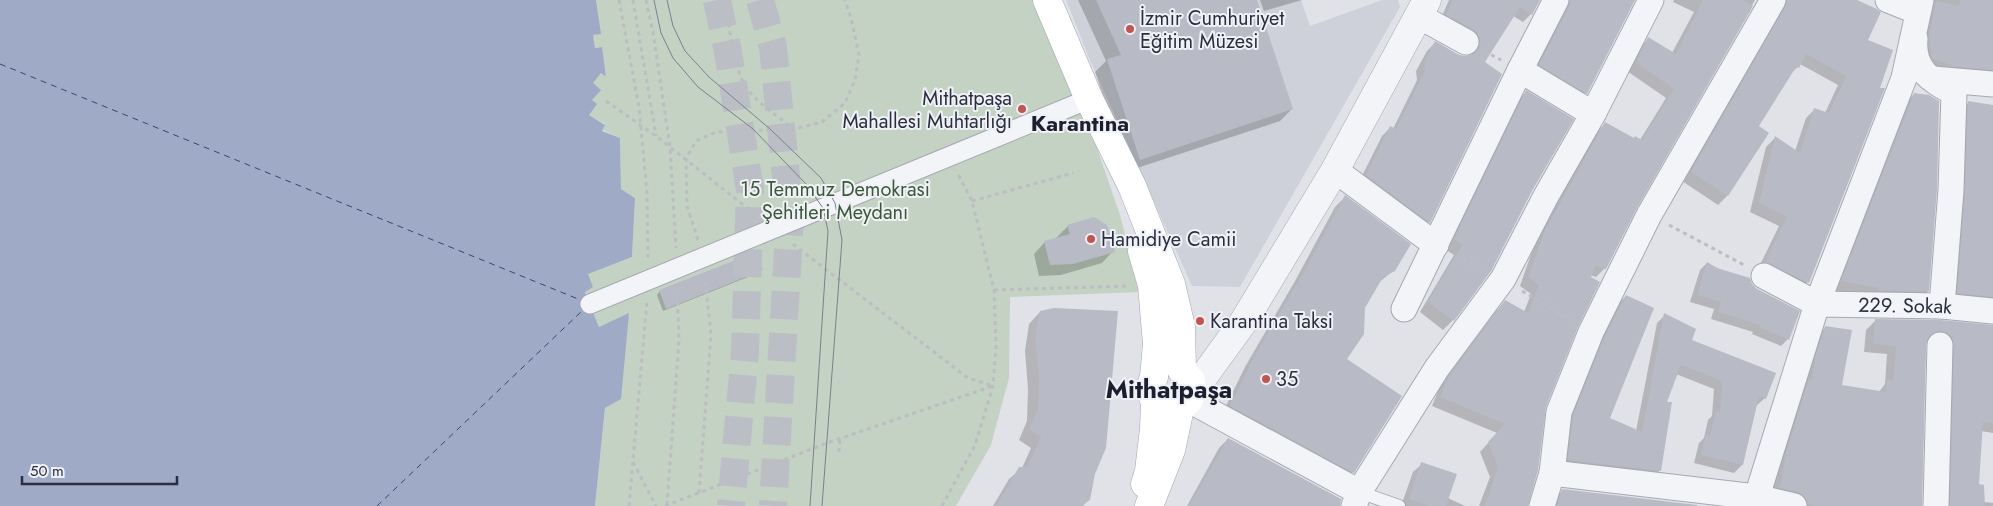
<svg xmlns="http://www.w3.org/2000/svg" width="1993" height="506" font-family="Jost,sans-serif">
<rect width="100%" height="100%" fill="#e1e2e8"/>
<!-- built -->
<path fill="#cfd1da" d="M1066,0H1301L1310,26L1382,0H1398L1400,7L1240,287L1192,286L1089,58Z"/>
<!-- green -->
<path fill="#c3d2c3" d="M596,0H1038L1088,122L1120,215L1140,292L1010,297L1009,378L991,445L956,506H595L605,408L629,314L599,327L585,291L593,287L587,274L632,257L635,198L621,189L620,138L602,130L605,124L589,115L593,83L601,73L606,77L601,47L595,48L593,35L600,33Z"/>
<!-- water -->
<path fill="#9faac6" d="M0,0H596L601,34L593,35L595,48L602,47L606,77L601,73L593,83L601,90L592,100L597,104L589,115L605,125L602,131L620,138L621,189L635,198L632,257L588,274L593,287L585,292L599,327L629,313L621,399L605,408L595,506H0Z"/>
<!-- shadow -->
<path fill="#0003" d="M1078,0H1245L1292,109L1280,121L1128,171L1095,72L1106,61Z
M1260,0H1302L1264,11Z
M1449,0H1539L1531,14L1523,22L1513,16L1483,62L1429,222L1421,230L1358,184L1382,136L1390,128L1393,129L1417,80L1416,71L1427,51L1435,43L1459,56L1466,58L1471,56L1473,50L1439,23Z
M1560,0H1633L1586,93L1578,101L1532,73Z
M1674,0H1755L1635,207L1605,268L1596,277L1590,275L1577,326L1544,410L1527,506H1479L1490,477L1480,452L1497,433L1432,406L1440,386L1496,311L1505,302L1524,312L1531,294L1520,286L1536,240L1596,133L1605,124L1633,139L1640,140L1666,98L1627,71L1640,48L1648,39L1672,53L1694,12L1673,2Z
M1775,0H1853L1866,41L1879,89H1883L1807,283L1799,292L1757,271L1779,226L1750,212L1766,147L1775,138L1795,151L1806,118L1815,109L1825,113L1838,85L1800,64L1788,77L1757,126L1768,133L1727,196L1718,205L1682,181Z
M1934,0H1993V84L1923,68L1927,12L1933,6Z
M1526,92L1532,189L1490,271L1453,320L1443,330L1420,312L1454,255L1445,249L1517,101Z
M1914,94L1928,291L1919,300L1869,297L1833,290L1905,103Z
M1969,102L1993,106V309L1949,302L1960,111Z
M1345,197L1394,270L1377,284L1364,308L1345,360L1353,472L1343,482L1221,416L1245,367L1295,281L1335,207Z
M1068,226L1113,251L1102,263L1061,275L1039,276L1034,254L1045,242L1056,238Z
M1707,263L1751,285L1757,290L1788,339L1781,346L1752,334L1753,332L1711,319L1714,309L1690,302L1700,270Z
M761,270L758,273L663,311L657,295L660,291Z
M1626,296L1608,419L1636,431L1657,323L1665,315L1690,340L1765,398L1756,406L1742,465L1734,473L1694,463L1699,443L1704,438L1708,420L1712,416L1714,389L1676,374L1665,403L1659,471L1651,479L1560,468L1565,425L1596,347L1618,304Z
M1040,312L1094,474L1089,499L1083,506H993L1009,479L1022,468L1031,448L1019,440L1027,421L1028,389L1025,351L1029,324Z
M1875,321L1993,326V433L1981,431L1978,485L1984,502L1993,503V506H1942L1931,339L1926,341L1920,506H1796L1772,497L1777,463L1817,336L1826,327L1841,386L1879,392L1885,384L1887,354L1864,352L1866,330Z
M1228,439L1340,506H1187L1219,448Z
M1422,464L1448,498L1465,506H1401L1413,472Z
M1563,490L1699,506H1551L1554,499Z"/>
<g fill="none" stroke-linecap="round" stroke-linejoin="round">
<!-- ferry -->
<path stroke="#38466f" stroke-width="1" stroke-dasharray="6 5" stroke-linecap="butt" d="M0,64L583,301
M377,506L583,310"/>
</g>
<!-- building -->
<path fill="#b8bbc5" d="M1096,0H1257L1293,109L1140,160L1107,59L1121,55Z
M1453,0H1540L1532,15L1520,7L1485,62L1502,74L1430,223L1366,175L1390,126L1396,129L1425,71L1424,62L1435,41L1459,55L1466,56L1474,54L1479,48L1480,41L1478,34L1473,29L1446,15Z
M1570,0H1635L1587,94L1539,65L1569,7Z
M1703,0H1743L1753,6L1637,208L1606,269L1595,266L1591,277L1600,282L1578,327L1546,407L1538,470L1528,506H1485L1498,467L1488,442L1505,424L1440,397L1448,378L1505,300L1528,313L1539,285L1528,277L1545,230L1605,122L1634,138L1635,136L1642,140L1674,89L1636,62L1648,37L1676,54Z
M1787,0H1857L1877,9L1881,12L1868,40L1893,50L1880,88H1885L1809,283L1765,262L1787,217L1759,203L1775,136L1800,153L1814,108L1829,113L1846,76L1806,54L1799,68L1796,67L1759,126L1769,133L1728,196L1691,172L1785,7Z
M1960,0H1993V70L1953,66L1932,58L1929,36L1936,1L1959,6Z
M1526,90L1574,119L1533,189L1491,271L1454,321L1428,302L1462,245L1454,239Z
M1914,93L1929,95L1939,101L1937,189L1929,291H1878V288L1841,281Z
M1968,101L1993,105V297L1957,293L1965,191Z
M1345,195L1411,244L1395,271L1383,277L1365,308L1364,334L1347,359L1402,396L1354,473L1230,406L1255,355L1305,270Z
M1094,217L1107,225L1115,252L1073,264L1050,265L1044,241L1070,234L1067,225Z
M756,252L763,270L666,309L659,290Z
M1707,262L1717,268L1750,278L1752,284L1757,289L1800,311L1789,340L1759,327L1760,325L1718,312L1721,302L1697,295Z
M1626,295L1654,308L1610,418L1642,432L1664,313L1696,329L1692,340L1776,373L1766,399L1759,396L1743,465L1701,455L1706,434L1710,435L1716,411L1720,412L1722,381L1681,365L1667,402H1672L1661,471L1568,460L1573,416L1604,338Z
M1054,308L1118,311L1106,448L1095,474L1090,500L1081,506H996L1019,467H1027L1041,437L1029,429L1038,409L1039,377L1035,339L1040,311Z
M1875,319L1941,320L1993,325V423L1983,422L1979,484L1984,485L1985,506H1950L1954,345L1952,338L1948,333L1941,331L1933,333L1928,338L1926,345L1922,506H1816L1808,503L1804,496L1798,492L1780,488L1786,453L1809,379L1812,380L1815,358L1825,326L1852,330L1842,385L1886,392L1887,380L1893,381L1896,346L1873,344Z
M1228,438L1341,499L1340,506H1189Z
M1421,462L1457,474L1446,506H1429L1409,499Z
M1562,489L1697,505V506H1557Z"/>
<g fill="none" stroke-linecap="round" stroke-linejoin="round">
<!-- primary-tunnel -->
<path stroke="#bcbec6" stroke-width="28" stroke-dasharray="28 14" stroke-linecap="butt" d="M717,0L728,52L750,190L745,352L731,506
M760,0L773,47L790,217L773,506"/>
<!-- service casing -->
<g stroke="#a6a8b2" stroke-width="14">
<path id="service" d="M1359,492L1399,506"/>
</g>
<!-- pedestrian casing -->
<g stroke="#a6a8b2" stroke-width="21">
<path id="pedestrian" d="M590,304L1089,99"/>
</g>
<!-- minor casing -->
<g stroke="#a6a8b2" stroke-width="27">
<g id="minor">
<path d="M1888,0L1918,12"/>
<path d="M1419,16L1466,42"/>
<path d="M1915,39C1912,70 1931,80 1954,93L1951,190L1942,306"/>
<path d="M1520,70L1593,114"/>
<path d="M1933,79L1993,84"/>
<path d="M1335,170L1436,245"/>
<path id="s1" d="M1764,276L1817,304L1942,306L1993,311"/>
<path d="M1404,309L1520,70L1556,0"/>
<path d="M1189,400L1359,492"/>
<path d="M1552,473L1756,497L1794,506"/>
<path d="M1354,506L1359,492L1437,368L1503,279L1546,196L1593,114L1651,0"/>
<path d="M1542,506L1552,473L1559,412L1591,332L1649,215L1773,0"/>
<path d="M1754,506L1817,304L1904,78L1921,0"/>
<path d="M1936,506L1940,345"/>
</g>
</g>
<!-- tertiary casing -->
<g stroke="#a6a8b2" stroke-width="29">
<path id="tertiary" d="M1191,394L1244,321L1335,170L1427,0"/>
</g>
<!-- primary casing -->
<g stroke="#a1a5b3" stroke-width="29">
<path id="primary" d="M1047,0L1089,99L1132,186L1171,284L1181,327L1182,371L1191,381V394L1189,400L1180,408L1171,450L1149,506
M1142,251L1152,285L1157,344L1154,377L1150,388L1155,403L1154,429L1149,471L1145,484"/>
</g>
<!-- path -->
<path stroke="#bbbdc3" stroke-width="3" stroke-dasharray="4 4" stroke-linecap="butt" d="M619,0L639,107L647,193L648,260
M633,0L656,136
M646,0L653,32L670,147L676,248
M724,0C729,22 734,70 746,87C758,104 777,116 793,128
M1484,51L1501,60
M606,101L656,136L756,215
M972,201L1073,173
M1669,225L1746,266
M698,240L687,206L686,159L696,141L716,132L794,129L822,122L845,103L855,80L859,55L851,18L845,0
M1456,255L1484,270
M994,290L1129,286
M1522,291L1573,321
M839,452L840,438
M633,462L656,506
M699,493L711,335L705,278
M667,505L679,339L677,290
M629,506L647,301
M665,506L827,443L993,386L968,378L790,242
M942,506L975,445L993,386L996,346L994,290L972,201L958,174"/>
<!-- service -->
<use href="#service" stroke="#f3f4f7" stroke-width="12"/>
<!-- pedestrian -->
<use href="#pedestrian" stroke="#f3f4f7" stroke-width="19"/>
<!-- minor -->
<use href="#minor" stroke="#f3f4f7" stroke-width="25"/>
<!-- tertiary -->
<use href="#tertiary" stroke="#f3f4f7" stroke-width="28"/>
<!-- primary -->
<use href="#primary" stroke="#fff" stroke-width="28"/>
<!-- tram -->
<path stroke="#7b7f91" stroke-width="1" d="M654,0L661,33L673,58L698,87L753,129L806,184L823,208L828,231L810,506
M667,0L673,26L685,51L709,77L770,129L821,178L835,203L842,240L822,506"/>
</g>
<!-- markers -->
<g fill="#c35450" stroke="#f0f1f6" stroke-width="2">
<circle cx="1130" cy="29" r="5"/>
<circle cx="1022" cy="109" r="5"/>
<circle cx="1091" cy="239" r="5"/>
<circle cx="1200" cy="321" r="5"/>
<circle cx="1266" cy="379" r="5"/>
</g>
<g text-anchor="middle" stroke-width="4" stroke-linejoin="round" paint-order="stroke">
<!-- poi labels -->
<g font-size="20" fill="#2a2e3f" stroke="#f0f1f6" text-anchor="start">
<text x="1140" y="25">İzmir Cumhuriyet<tspan x="1140" dy="23">Eğitim Müzesi</tspan></text>
<text x="1012" y="105" text-anchor="end">Mithatpaşa<tspan x="1012" dy="23">Mahallesi Muhtarlığı</tspan></text>
<text x="1101" y="246">Hamidiye Camii</text>
<text x="1210" y="328">Karantina Taksi</text>
<text x="1276" y="386">35</text>
</g>
<!-- park labels -->
<g font-size="20" fill="#395939" stroke="#f0f1f6">
<text x="835" y="196">15 Temmuz Demokrasi<tspan x="835" dy="23">Şehitleri Meydanı</tspan></text>
</g>
<!-- street labels -->
<g font-size="20" fill="#2a2e3f" stroke="#f0f1f6">
<text dy="7" stroke="none"><textPath href="#s1" startOffset="148">229. Sokak</textPath></text>
</g>
<!-- quarter labels -->
<g font-size="22" font-weight="bold" fill="#1d1f30" stroke="#f0f1f6">
<text x="1080" y="131">Karantina</text>
</g>
<!-- district labels -->
<g font-size="25" font-weight="bold" fill="#1d1f30" stroke="#f0f1f6">
<text x="1169" y="398">Mithatpaşa</text>
</g>
</g>
<!-- scale -->
<path d="M22 476v8h155v-8" fill="none" stroke="#2a2e3f" stroke-width="2.5"/>
<text x="30" y="476" font-size="15" fill="#2a2e3f" stroke="#f0f1f6" stroke-width="4" paint-order="stroke">50 m</text>
</svg>
